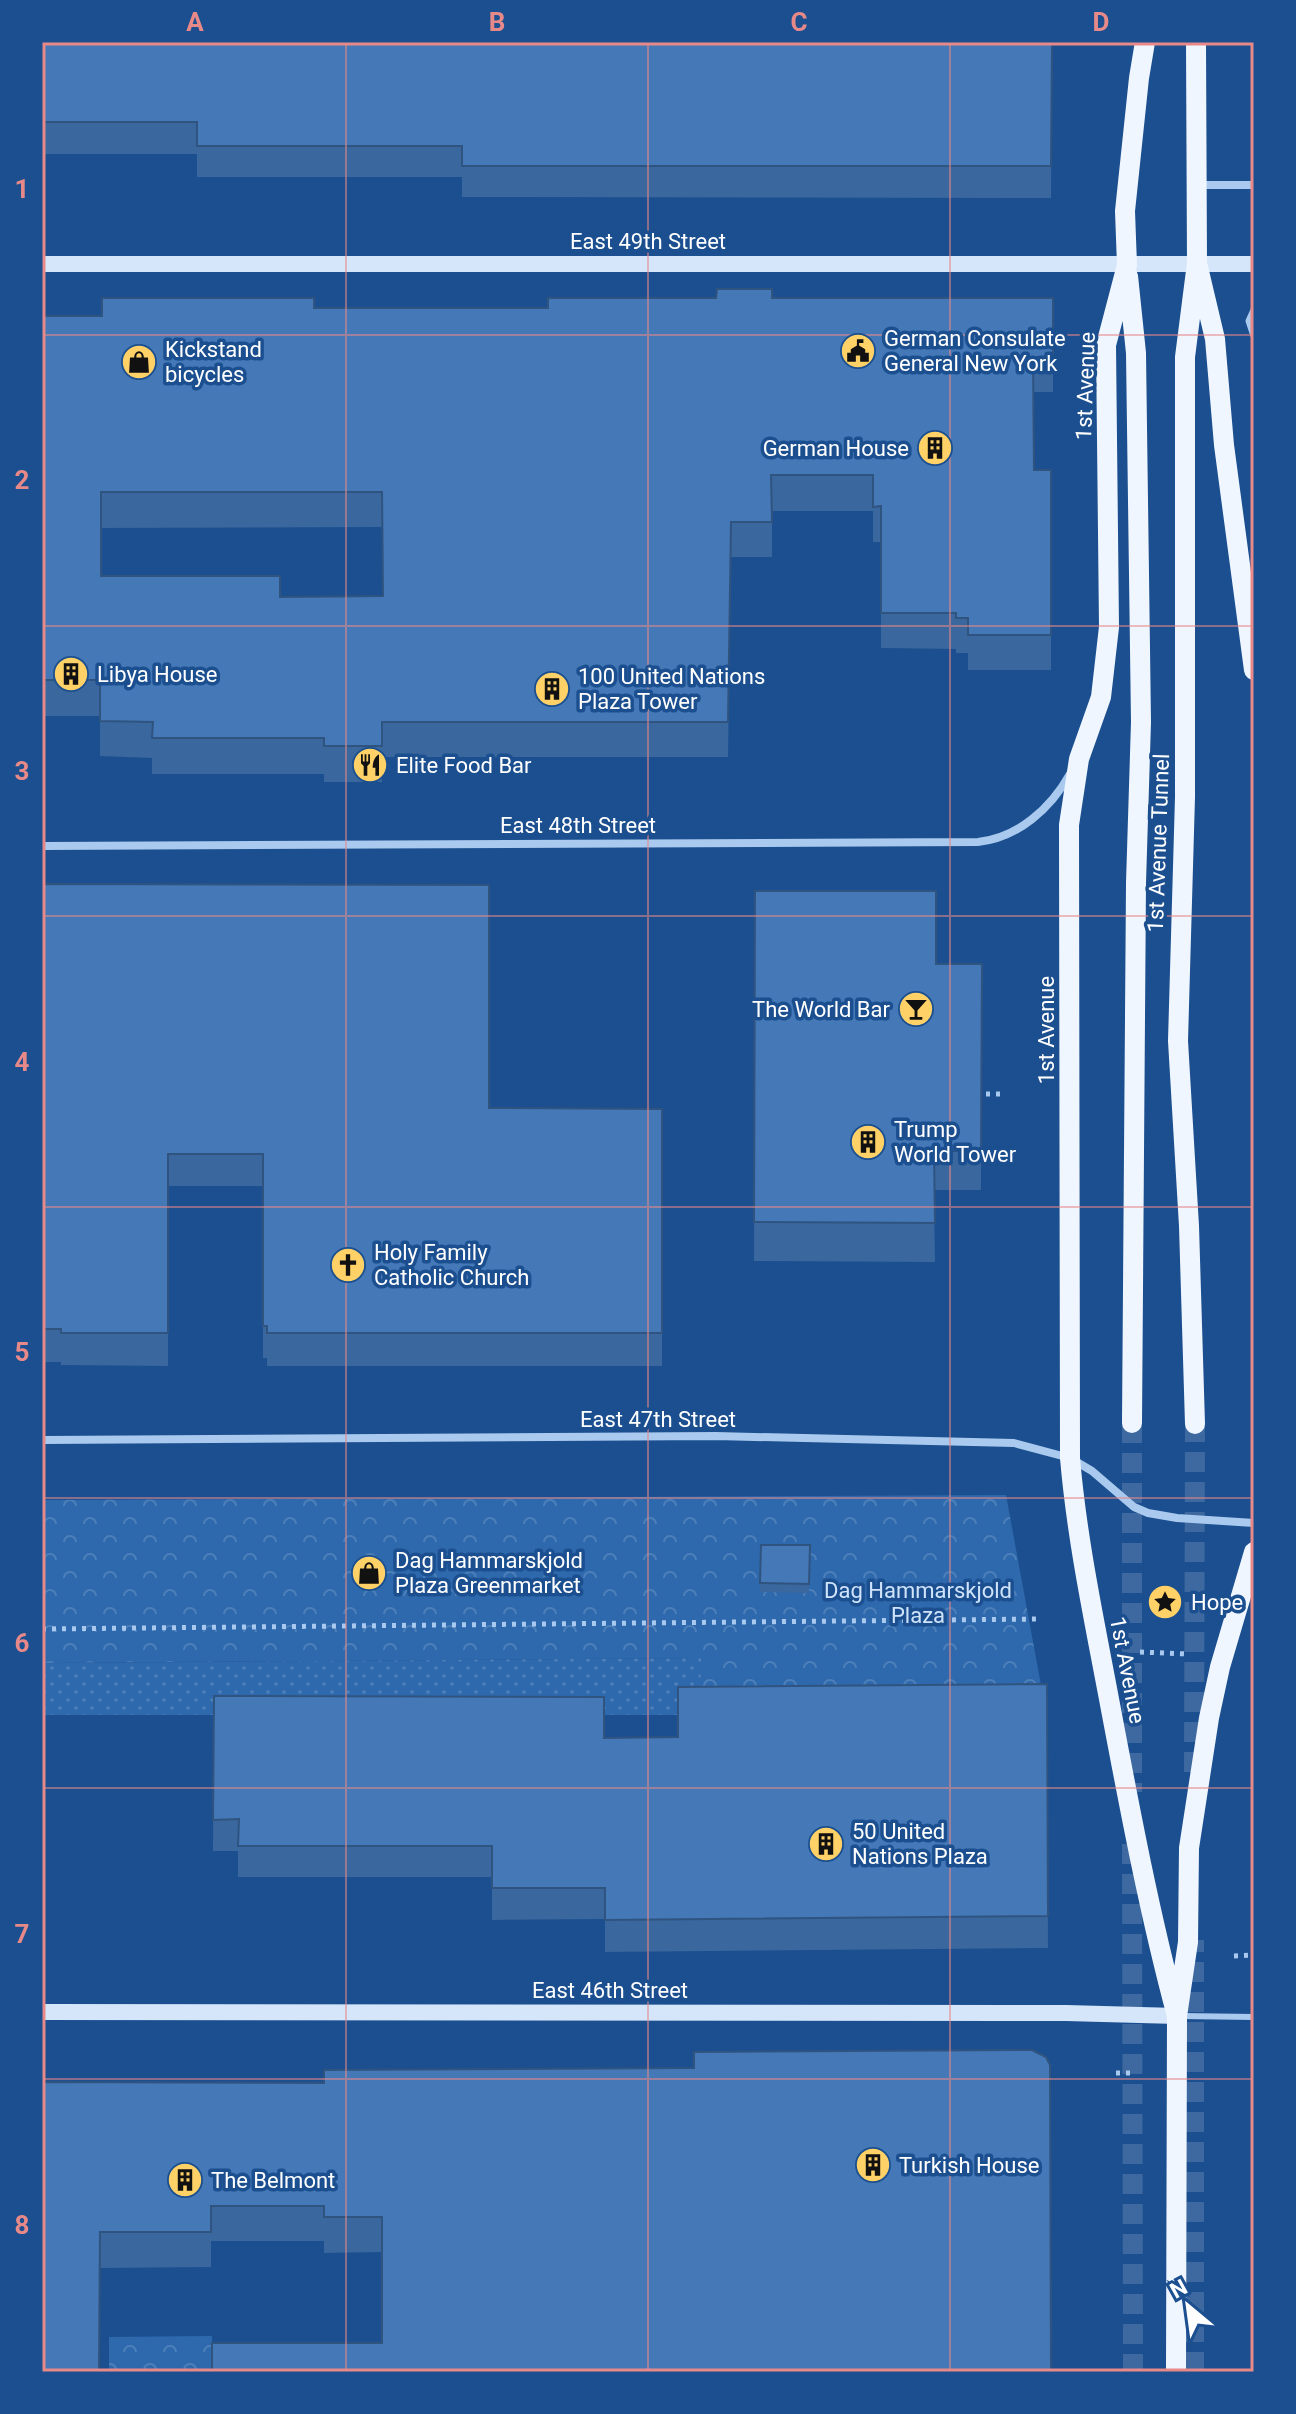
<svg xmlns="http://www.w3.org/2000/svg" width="1296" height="2414" font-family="Roboto,sans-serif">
<defs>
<pattern id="park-crowns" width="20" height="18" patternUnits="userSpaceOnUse" patternTransform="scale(2)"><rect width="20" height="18" fill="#2e69ad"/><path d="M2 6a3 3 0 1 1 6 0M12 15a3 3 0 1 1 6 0" fill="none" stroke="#4d80b9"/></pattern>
<pattern id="garden-dots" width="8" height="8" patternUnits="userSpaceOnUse" patternTransform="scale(2)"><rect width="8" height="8" fill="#2e69ad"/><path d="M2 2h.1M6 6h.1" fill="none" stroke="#4d80b9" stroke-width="1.8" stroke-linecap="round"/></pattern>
</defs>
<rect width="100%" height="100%" fill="#1b4f8f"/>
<!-- park -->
<path fill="url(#park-crowns)" d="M1006,1495L1045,1707L700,1715V1658L42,1663V1500Z
M212,2336V2372H109V2337Z"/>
<!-- garden -->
<path fill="url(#garden-dots)" d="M701,1658L700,1715H42V1663Z"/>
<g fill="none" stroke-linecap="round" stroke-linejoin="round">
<!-- primary-tunnel -->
<path stroke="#3d69a0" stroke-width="20" stroke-dasharray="20 10" stroke-linecap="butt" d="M1132,1423V1792
M1194,1772L1195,1424
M1132,1844L1133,2372
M1194,2372V1940"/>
<!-- path -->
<path stroke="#a9c9ee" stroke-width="5" stroke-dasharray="4 6" stroke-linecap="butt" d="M976,1094H1001
M42,1629L1040,1619
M1140,1652L1187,1654
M1234,1956L1254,1955
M1116,2073H1135"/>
<!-- service -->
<path stroke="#a9c9ee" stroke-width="6" d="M1181,2016L1254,2017"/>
<!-- pedestrian -->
<path stroke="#a9c9ee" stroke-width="7" d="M1254,310L1249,321L1254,336"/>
<!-- minor -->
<path stroke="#a9c9ee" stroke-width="8" d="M1199,185H1254
M42,846L978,842C1018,838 1051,808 1070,774
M42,1440L716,1436L1014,1443L1070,1458L1092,1471L1134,1507L1148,1513L1177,1518L1254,1523"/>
<!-- secondary -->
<path stroke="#d6e6fa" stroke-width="16" d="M42,264H1254
M42,2012L1066,2013L1177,2016"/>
<!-- primary -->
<path stroke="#f0f6ff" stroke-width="20" d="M1145,42L1139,78L1125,211L1127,265L1106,345L1109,627L1101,697L1079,759L1069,825L1070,1458C1077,1540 1094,1619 1109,1699C1129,1805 1149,1912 1177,2016
M1196,42L1197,263L1215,339L1224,445L1254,670
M1128,276L1136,353L1141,722L1136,883L1132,1423
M1195,1424L1189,1226L1178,1041L1185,797V357L1197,263
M1176,2372L1177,2016L1188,1942L1189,1848L1209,1718L1220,1667L1254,1552"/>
</g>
<!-- wall -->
<path fill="#3a679d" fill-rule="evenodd" d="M42,42H1052L1051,198L462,197V177H197V154H42Z
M772,298H1053V392H1033L1034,470H1051V670H968V653H956V649L881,648V542H873V511H772V557H731L728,757H382V782H324V774H152V758L100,756V716H42V316H102L314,308H548ZM382,527V596L280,597L101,576V528Z
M42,884L489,1108L662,1109V1366H267V1358H263V1186H168V1366L61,1365V1362H42Z
M755,891L936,964H982L981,1190H934L935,1262L754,1261Z
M761,1545H810L809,1593L760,1592Z
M1047,1684L1048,1948L605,1952V1919L492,1920V1877H238V1851H213L214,1696L604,1738L678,1737Z
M1032,2050L382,2343V2252L324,2253V2241H211V2267L100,2268L42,2082L324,2083L694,2068Z"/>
<!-- building -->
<path fill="#4478b7" stroke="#305480" stroke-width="2" fill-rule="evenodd" d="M42,42H1052L1051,166H462V146H197V122H42Z
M717,289H772V298H1053V357H1033L1034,470H1051V635H968V618H956V613H881V506L873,507V475H771L772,522H731L728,722H382V746H324V738H152L153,722L100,721V680H42V316H102V298H314V308H548V298H716ZM101,492H382L383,596L280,597V576H101Z
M42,884L489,885V1108L662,1109V1333H267V1326H263V1154H168V1333H61V1329H42Z
M755,891H936V964H982L981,1151H934L935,1223L754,1222Z
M761,1545H810L809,1584L760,1583Z
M1047,1684L1048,1916L605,1920V1888H492V1846H238L239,1819L213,1820L214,1696L604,1697V1738L678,1737V1687Z
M42,1692H43L42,1917Z
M1032,2050L1046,2057L1050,2065L1051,2372H212V2343H382V2217H324V2206H211V2232H100L99,2372H42V2082L324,2083V2070L694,2068V2052Z"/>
<!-- grid -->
<path fill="none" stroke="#e88989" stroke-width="2" stroke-opacity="0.55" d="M346,42V2372M648,42V2372M950,42V2372M42,335H1254M42,626H1254M42,916H1254M42,1207H1254M42,1498H1254M42,1788H1254M42,2079H1254"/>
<!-- icons -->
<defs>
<g id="civic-disc" transform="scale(1.8)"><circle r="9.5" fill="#ffd166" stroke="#1b4f8f"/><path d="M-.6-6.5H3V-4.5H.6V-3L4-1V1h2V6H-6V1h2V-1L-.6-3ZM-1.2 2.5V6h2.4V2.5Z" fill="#111"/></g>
<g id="shop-disc" transform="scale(1.8)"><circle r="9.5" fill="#ffd166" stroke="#1b4f8f"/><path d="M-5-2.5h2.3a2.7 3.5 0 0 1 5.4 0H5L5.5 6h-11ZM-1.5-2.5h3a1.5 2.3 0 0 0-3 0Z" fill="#111"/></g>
<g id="building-disc" transform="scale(1.8)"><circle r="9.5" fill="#ffd166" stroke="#1b4f8f"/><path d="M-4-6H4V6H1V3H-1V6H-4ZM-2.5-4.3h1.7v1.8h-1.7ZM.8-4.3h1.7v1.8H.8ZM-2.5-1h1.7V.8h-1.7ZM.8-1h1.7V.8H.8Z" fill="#111"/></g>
<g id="restaurant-disc" transform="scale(1.8)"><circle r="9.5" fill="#ffd166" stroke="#1b4f8f"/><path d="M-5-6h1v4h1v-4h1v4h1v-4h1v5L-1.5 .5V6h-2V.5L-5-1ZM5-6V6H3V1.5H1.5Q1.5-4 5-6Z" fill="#111"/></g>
<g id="bar-disc" transform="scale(1.8)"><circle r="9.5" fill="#ffd166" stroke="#1b4f8f"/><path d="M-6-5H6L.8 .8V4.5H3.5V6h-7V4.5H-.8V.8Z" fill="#111"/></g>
<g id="church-disc" transform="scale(1.8)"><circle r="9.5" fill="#ffd166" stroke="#1b4f8f"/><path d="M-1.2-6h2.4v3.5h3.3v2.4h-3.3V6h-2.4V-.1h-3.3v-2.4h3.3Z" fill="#111"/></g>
<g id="sight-disc" transform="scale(1.8)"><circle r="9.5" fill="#ffd166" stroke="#1b4f8f"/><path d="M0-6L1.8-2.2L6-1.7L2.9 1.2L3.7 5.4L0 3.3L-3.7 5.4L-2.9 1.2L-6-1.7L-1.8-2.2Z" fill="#111"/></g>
</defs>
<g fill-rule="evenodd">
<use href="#civic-disc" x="858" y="351"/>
<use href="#shop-disc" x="139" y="362"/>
<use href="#building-disc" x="935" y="448"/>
<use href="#building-disc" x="71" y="674"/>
<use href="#building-disc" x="552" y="689"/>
<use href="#restaurant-disc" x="370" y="765"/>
<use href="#bar-disc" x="916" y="1009"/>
<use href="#building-disc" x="868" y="1142"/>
<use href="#church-disc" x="348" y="1265"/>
<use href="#shop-disc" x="369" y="1573"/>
<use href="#sight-disc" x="1165" y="1602"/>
<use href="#building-disc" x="826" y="1844"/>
<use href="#building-disc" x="873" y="2165"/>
<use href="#building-disc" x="185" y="2180"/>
</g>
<g text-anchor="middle" stroke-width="7" stroke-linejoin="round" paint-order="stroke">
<!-- street labels -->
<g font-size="22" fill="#fff" stroke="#1b4f8f">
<text x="648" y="249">East 49th Street</text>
<text transform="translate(1085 386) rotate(-88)" y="8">1st Avenue</text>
<text x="578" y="833">East 48th Street</text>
<text transform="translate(1158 843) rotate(-88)" y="8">1st Avenue Tunnel</text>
<text transform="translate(1046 1030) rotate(-90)" y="8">1st Avenue</text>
<text x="658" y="1427">East 47th Street</text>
<text transform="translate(1128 1670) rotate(79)" y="8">1st Avenue</text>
<text x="610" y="1998">East 46th Street</text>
</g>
<!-- poi labels -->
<g font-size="22" fill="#fff" stroke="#1b4f8f" text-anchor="start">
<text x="884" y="346">German Consulate<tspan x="884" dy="25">General New York</tspan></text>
<text x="165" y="357">Kickstand<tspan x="165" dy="25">bicycles</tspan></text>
<text x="909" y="456" text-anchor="end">German House</text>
<text x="97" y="682">Libya House</text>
<text x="578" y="684">100 United Nations<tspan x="578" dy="25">Plaza Tower</tspan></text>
<text x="396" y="773">Elite Food Bar</text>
<text x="890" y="1017" text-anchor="end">The World Bar</text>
<text x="894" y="1137">Trump<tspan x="894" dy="25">World Tower</tspan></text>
<text x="374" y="1260">Holy Family<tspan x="374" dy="25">Catholic Church</tspan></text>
<text x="395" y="1568">Dag Hammarskjold<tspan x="395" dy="25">Plaza Greenmarket</tspan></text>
<text x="1191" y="1610">Hope</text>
<text x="852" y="1839">50 United<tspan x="852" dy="25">Nations Plaza</tspan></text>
<text x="899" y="2173">Turkish House</text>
<text x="211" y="2188">The Belmont</text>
</g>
<!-- park labels -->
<g font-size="22" fill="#cfe3fa" stroke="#1b4f8f">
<text x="918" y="1598">Dag Hammarskjold<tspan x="918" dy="25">Plaza</tspan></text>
</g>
</g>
<!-- border -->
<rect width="1296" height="2414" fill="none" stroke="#1b4f8f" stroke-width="88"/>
<!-- north arrow -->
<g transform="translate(1188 2306) rotate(331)" stroke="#1b4f8f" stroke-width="6" paint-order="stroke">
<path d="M0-6L14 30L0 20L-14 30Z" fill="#ffffff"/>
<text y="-12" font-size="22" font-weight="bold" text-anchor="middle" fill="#ffffff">N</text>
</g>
<rect x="44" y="44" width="1208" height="2326" fill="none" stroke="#e88989" stroke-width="3"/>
<g font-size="26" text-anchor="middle" font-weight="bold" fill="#e88989">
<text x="195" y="31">A</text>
<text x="497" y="31">B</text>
<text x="799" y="31">C</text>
<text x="1101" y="31">D</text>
<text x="22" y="198">1</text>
<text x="22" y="489">2</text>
<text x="22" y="780">3</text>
<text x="22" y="1071">4</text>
<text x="22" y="1361">5</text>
<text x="22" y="1652">6</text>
<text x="22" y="1943">7</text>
<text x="22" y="2234">8</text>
</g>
</svg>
